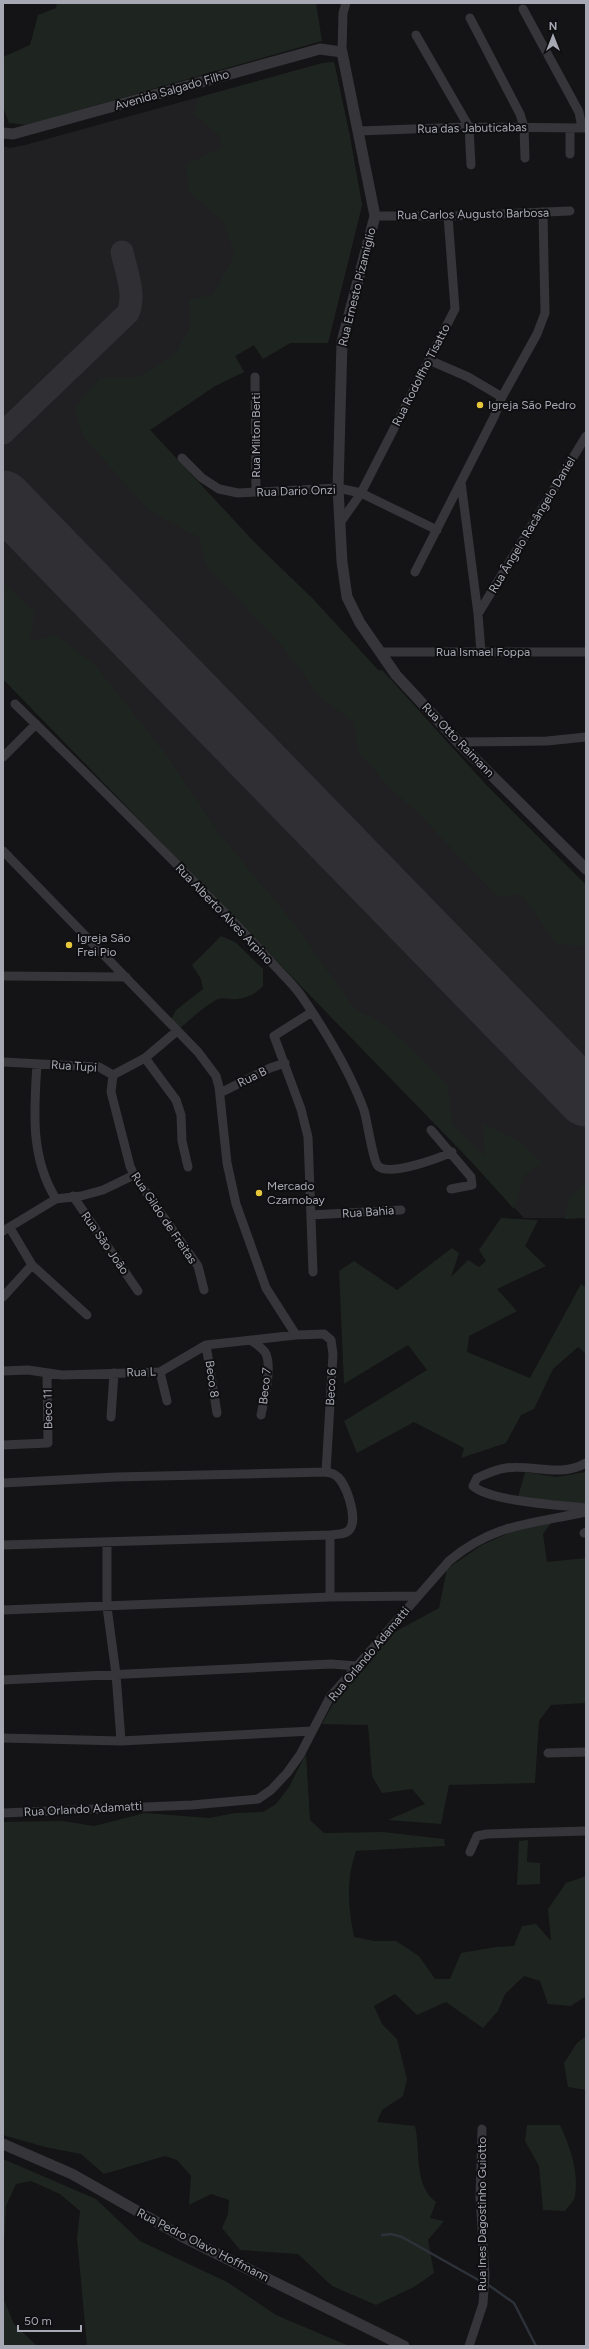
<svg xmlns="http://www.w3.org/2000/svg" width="589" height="2349" font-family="Figtree,sans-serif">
<rect width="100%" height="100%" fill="#141315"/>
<!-- built -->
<path fill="#202022" d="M334,62L350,137L362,205L328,343H290L263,359L254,345L235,356L244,372L215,386L150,430L255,543L313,599L379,671L382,670L489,788L586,885V1218H524L466,1156L3,679V146L10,148L25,145L323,63Z"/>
<!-- green -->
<path fill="#1e2520" d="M57,3H316L322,41L26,125L9,123L3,107V57L30,45L38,15L56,8Z
M334,62L350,137L362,205L328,343H290L263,359L254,345L235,356L244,372L215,386L150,430L255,543L313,599L379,671L382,670L489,788L586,885V946L557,944L521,894L498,897L417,812L391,789L358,751L354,722L322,699L282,646L205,564L200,538L147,509L84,437L74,409L99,378H136L175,355L191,325L189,300L213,295L235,254L223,221L189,192L186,164L222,147L220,136L193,113L200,97L323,63Z
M3,581L34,612L30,642L55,634L95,665L167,756L222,837L297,927L355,1010C394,1024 418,1058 448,1085L452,1124L485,1156L483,1124L518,1140L542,1163L524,1176L514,1209L466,1156L3,679Z
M221,936L235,942L263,969V986C257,993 247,998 237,999C230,1000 223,996 216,1000C203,1007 190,1020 179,1029L171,1020L176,1010L203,989L201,979L192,965Z
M586,1182V1218L565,1219L569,1197Z
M501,1218L538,1220L525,1246L546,1266L497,1289L517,1311L469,1336L467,1352L530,1378L581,1284L586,1288V1354L578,1347L553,1369L534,1409L521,1415L506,1443L461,1458L464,1448L414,1422L357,1453L344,1421L427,1370L408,1345L344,1384L339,1271L354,1261L397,1290L452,1248L459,1253L451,1277L468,1260L479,1267L486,1261L479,1250Z
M525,1472L556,1477L586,1472V1504L518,1497Z
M551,1523L543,1534L547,1562L586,1558V1703L551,1705L539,1721L535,1783L449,1785L441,1824L388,1820L425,1804L412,1789L382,1793L372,1776L368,1725L322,1724L335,1700L393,1633L439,1608L447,1569L482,1545L518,1529Z
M306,1754L310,1820L324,1833L383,1832L444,1839L445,1846L356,1851C346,1880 348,1907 354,1937L374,1941H396L419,1956L435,1979H450L461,1953L496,1947L514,1946L522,1926L536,1924L551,1941L548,1909L566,1883L586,1876V1996L571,2006L548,2004L540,1981L524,1976L505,1994L498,2011L483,2028L446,2002L417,2015L395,1994L374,2006L382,2024L397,2039L407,2079L403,2096L382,2110L377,2122L415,2126C421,2152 413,2184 436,2202L430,2218L444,2221L428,2240L434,2273L414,2287L376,2305L332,2286L298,2254L240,2250L222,2228L228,2214L229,2200L211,2194L189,2205L191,2176L177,2160L165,2156L104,2174L81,2154L45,2147L3,2135V1822L63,1821L94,1826L145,1813L209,1818L235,1813L263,1812L276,1804L289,1787Z
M528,1840L527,1862L540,1863V1884L517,1885L519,1841Z
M586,2036V2090L568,2087L564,2063L577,2043Z
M527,2125H560C570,2147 579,2171 575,2196C574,2201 568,2207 565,2211L543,2210L539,2166L525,2141Z
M3,2159L96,2199L140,2241L227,2282L276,2315L349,2346H87L77,2238L80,2211L60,2194L31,2181L16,2184L6,2206L3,2264Z
M3,2275L4,2300L14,2324L37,2346H3Z"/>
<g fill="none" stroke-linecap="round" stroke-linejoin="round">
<!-- stream -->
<path stroke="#2d323a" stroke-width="2.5" d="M382,2235L391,2234L402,2237L482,2282
M487,2284L514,2303L536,2346"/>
<!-- taxiway -->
<path stroke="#303034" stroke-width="23" d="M3,433L128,313C136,294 126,271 122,252"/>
<!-- runway -->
<path stroke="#303034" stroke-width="57" d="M3,499L586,1098"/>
<!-- minor -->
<path stroke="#35353a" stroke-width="9" d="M523,9L579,112L582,128
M470,18L520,114L524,127L525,158
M416,35L469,127L471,165
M342,52L343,13L346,3
M570,128V154
M359,131L466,127L586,128
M375,216H448L570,211
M429,360L468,377L502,397
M255,377L256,492
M182,458L202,478L219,489L238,493L338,488L361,493L437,530
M461,482L478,614L481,652
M340,523L361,493L455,309L448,216
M415,572L494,417L502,397L537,334L545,313L543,212
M478,614L586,436
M380,652H586
M15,704C79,766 142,829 205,893C228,916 251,940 273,964C282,974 292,983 300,994C323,1027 350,1072 364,1110C367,1120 373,1161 378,1166C389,1177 439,1158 452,1152
M458,742L547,741L586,737
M3,757L36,724
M3,851L198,1052L216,1076L219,1087L227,1163L236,1204L266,1288L296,1335
M3,976L126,977
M312,1012L274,1036L301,1109L308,1137L313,1272
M145,1058L176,1100L181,1115L182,1141L188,1167
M3,1062L99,1067L113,1075
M37,1064C34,1111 30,1157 56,1199
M113,1075L111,1092L130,1166L134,1175L198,1266L204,1290
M113,1075L145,1058L177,1031
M220,1093L270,1068L285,1063
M431,1130L471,1177L472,1185L451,1189
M73,1196L138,1291
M311,1215L401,1210
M10,1228L32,1265L87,1315
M3,1231L56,1199L81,1196L103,1190L134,1175
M3,1297L32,1265
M250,1340C255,1343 261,1347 265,1352C273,1365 264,1400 261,1415
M206,1345L217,1413
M3,1371L28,1370L62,1375L160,1372L206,1345L296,1335L324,1334L331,1340L333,1354L326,1472
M160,1372L167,1401
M111,1417L114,1373
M3,1445L48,1443L47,1374
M586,1463C559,1478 534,1464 506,1468C496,1469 486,1474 477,1478L473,1486C492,1502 560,1505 586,1508
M3,1483L116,1477L326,1472C329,1473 333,1473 335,1475C346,1481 358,1518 350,1529C346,1535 337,1534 330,1535L3,1545
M584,1533L586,1532
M330,1535V1597
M107,1542V1607L116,1674L121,1741
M3,1610L330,1597L418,1596
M3,1680L331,1664L357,1666
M3,1738L121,1741L312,1731
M548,1753L586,1752
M3,1813L192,1805L258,1799L271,1790L287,1773L300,1755L330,1697L449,1561C494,1523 532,1524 586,1512
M470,1852L477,1836L487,1834L586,1831
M469,2346L483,2304L485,2275L480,2197L482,2129"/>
<!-- tertiary -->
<path stroke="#35353a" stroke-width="11" d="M3,133L13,134L320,49L342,52L375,216L342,342L338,488L342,562L347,597L360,623L396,675L458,742L586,869
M3,2144L72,2174L183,2237L404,2346"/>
</g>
<!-- markers -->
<g fill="#e6c63a" stroke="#0f0e10" stroke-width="1.5">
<circle cx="480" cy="405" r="4"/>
<circle cx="69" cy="945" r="4"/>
<circle cx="259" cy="1193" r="4"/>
</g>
<g text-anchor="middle" stroke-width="4" stroke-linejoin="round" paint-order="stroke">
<!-- street labels -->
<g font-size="12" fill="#a6a8b4" stroke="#0f0e10">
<text transform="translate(172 90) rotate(-16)" y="4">Avenida Salgado Filho</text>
<text transform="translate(472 128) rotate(-1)" y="4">Rua das Jabuticabas</text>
<text transform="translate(473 214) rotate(-1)" y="4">Rua Carlos Augusto Barbosa</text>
<text transform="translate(357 287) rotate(-76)" y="4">Rua Ernesto Pizamiglio</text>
<text transform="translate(421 375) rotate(-63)" y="4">Rua Rodolfho Tisatto</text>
<text transform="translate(256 435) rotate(-90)" y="4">Rua Milton Berti</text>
<text transform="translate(296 491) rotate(-2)" y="4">Rua Dario Onzi</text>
<text transform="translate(532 525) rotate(-59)" y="4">Rua Ângelo Racângelo Daniel</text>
<text x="483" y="656">Rua Ismael Foppa</text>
<text transform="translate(458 740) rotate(46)" y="4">Rua Otto Raimann</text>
<text transform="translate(224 914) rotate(46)" y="4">Rua Alberto Alves Arpino</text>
<text transform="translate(74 1066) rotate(4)" y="4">Rua Tupi</text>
<text transform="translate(252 1077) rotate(-26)" y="4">Rua B</text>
<text transform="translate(368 1212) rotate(-4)" y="4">Rua Bahia</text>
<text transform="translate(164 1218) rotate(56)" y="4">Rua Gildo de Freitas</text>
<text transform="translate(105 1243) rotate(55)" y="4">Rua São João</text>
<text transform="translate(141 1372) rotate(-2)" y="4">Rua L</text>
<text transform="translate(212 1379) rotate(82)" y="4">Beco 8</text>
<text transform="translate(265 1386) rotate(-84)" y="4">Beco 7</text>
<text transform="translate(331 1387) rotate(-87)" y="4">Beco 6</text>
<text transform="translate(48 1409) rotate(-91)" y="4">Beco 11</text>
<text transform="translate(369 1654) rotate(-50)" y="4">Rua Orlando Adamatti</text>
<text transform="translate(83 1809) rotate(-3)" y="4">Rua Orlando Adamatti</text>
<text transform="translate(482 2214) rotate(-90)" y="4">Rua Ines Dagostinho Guiotto</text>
<text transform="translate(203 2245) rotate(27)" y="4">Rua Pedro Olavo Hoffmann</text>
</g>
<!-- poi labels -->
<g font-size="12" fill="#a6a8b4" stroke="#0f0e10" text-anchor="start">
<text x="488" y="409">Igreja São Pedro</text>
<text x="77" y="942">Igreja São<tspan x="77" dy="14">Frei Pio</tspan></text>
<text x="267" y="1190">Mercado<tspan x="267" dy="14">Czarnobay</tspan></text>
</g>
</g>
<!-- border -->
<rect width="589" height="2349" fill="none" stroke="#a6a8b4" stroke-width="8"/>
<!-- north arrow -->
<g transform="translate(553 36)" stroke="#0f0e10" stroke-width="3" paint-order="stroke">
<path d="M0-3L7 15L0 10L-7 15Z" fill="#a6a8b4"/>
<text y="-6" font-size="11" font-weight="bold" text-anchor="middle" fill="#a6a8b4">N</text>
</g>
<!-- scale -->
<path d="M18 2325v6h63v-6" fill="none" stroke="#a6a8b4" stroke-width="2"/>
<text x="24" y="2325" font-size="12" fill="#a6a8b4" stroke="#0f0e10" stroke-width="3" paint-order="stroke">50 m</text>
</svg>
